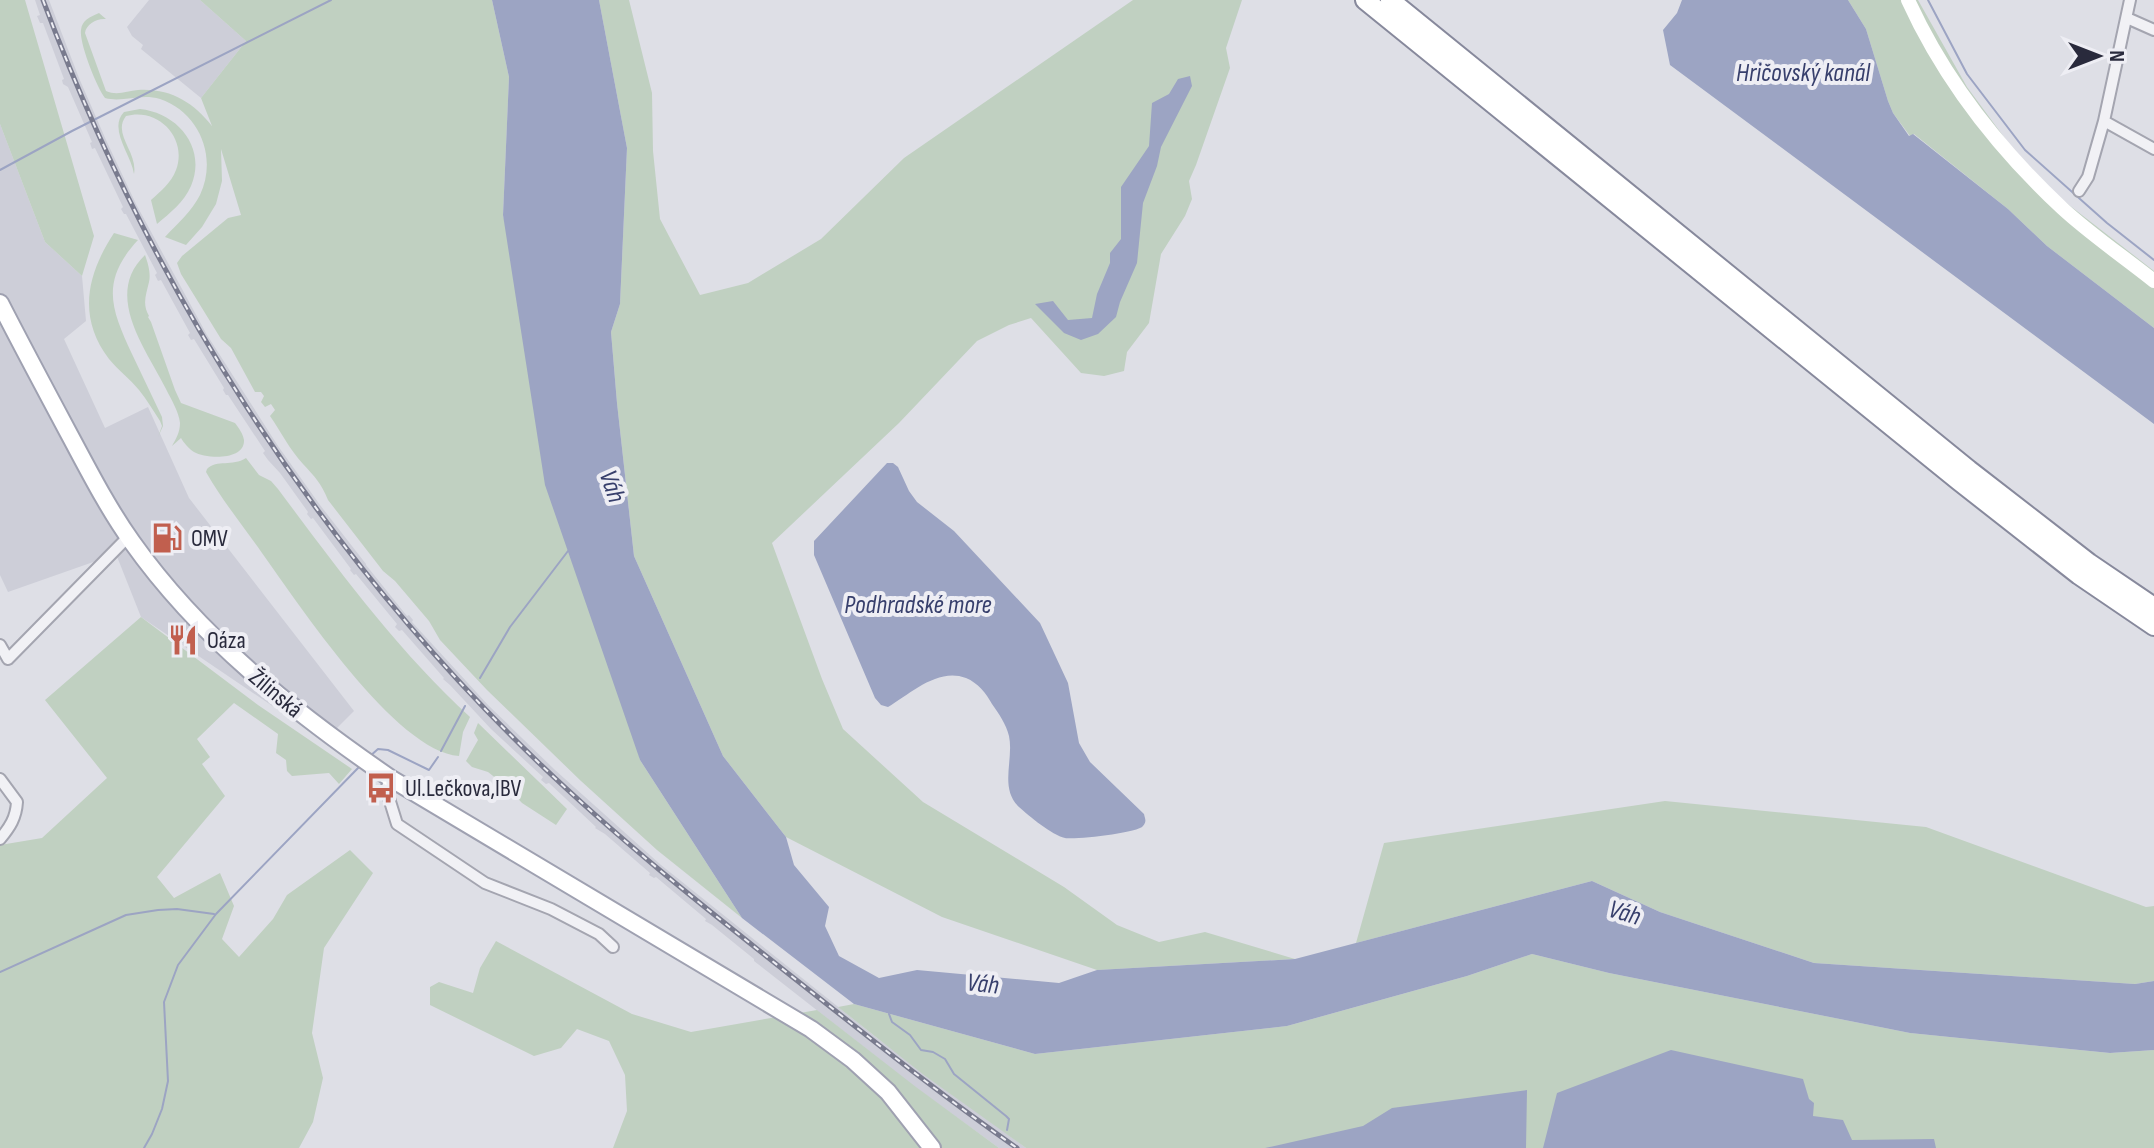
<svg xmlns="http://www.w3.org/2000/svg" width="2154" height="1148" font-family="'Sofia Sans Condensed',sans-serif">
<rect width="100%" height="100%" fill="#dedfe6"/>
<!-- built -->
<path fill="#cdced8" d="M35,0H49L79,78L106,140L136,204L207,335L278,446L320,505L366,564V565L407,616L409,615L413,620L412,622L488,705L555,770L661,865L877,1038L1026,1148H999L915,1087L754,961V959L712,925L705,921L706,919L656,877L654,878L649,875L650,873L605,834L595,828L596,827L549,783L546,784L541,780L543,777L491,729L450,685L443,679L444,678L402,630L399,631L395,627L397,624L356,574L354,575L350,570L351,569L313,518L311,519L307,514L308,512L280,473L268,460L263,453L265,451L228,395H226L223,390L224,388L194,339L191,340L188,335L190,333L161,280L158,281L155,275L157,273L126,214H124L121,209L123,207L95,148L92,149L90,143L92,142L68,87L63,84L62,80L64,79L43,23H40L37,16L40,15Z
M149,0H200L246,41L201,98L141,49L143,45L132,36L127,27Z
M0,124L45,242L82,276L86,321L64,339L105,428L148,407L189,498L354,711L324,741L141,617L116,554L8,592L0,575Z"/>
<!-- green -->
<path fill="#c0d0c1" d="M0,0H25L94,236L82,276L45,242L0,124Z
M200,0H492L509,77L503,215L640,760L742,918L657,850L581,781L487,690L440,640L429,621L395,581L383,571L328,500C321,483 315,477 303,464C290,450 281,432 270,416L275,410L271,404L265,407L261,402L264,396L261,392H255L231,348L221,339L181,274L177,263L182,256L228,218L241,215L221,149L222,181L216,204L202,227L186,245L165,237C177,224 192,211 200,195C218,157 199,112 160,99C140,93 123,103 105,98C97,88 79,43 81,30C82,20 90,17 99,13L106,19C97,18 86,24 85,33L106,91C117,96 127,91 138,90C170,88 193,102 212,126L201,98L246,41Z
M599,0H629L652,93L653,151L660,219L700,295L748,283L821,239L904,158L1133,0H1242L1226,48L1230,68L1196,165L1189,181L1192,199L1185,216L1161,254L1149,323L1127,352L1124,371L1104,376L1081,373L1031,318L1009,325L977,341L899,423L772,543L822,679L843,729L923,802L1064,887L1117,925L1159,942L1205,932L1295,959L1097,970L942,917L786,837L723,756L634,556L617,403L611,332L620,304L627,148Z
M1848,0H1918L1967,87L2012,148L2060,198L2154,271V328L2047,246L2008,209L1914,134L1910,136L1893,113L1888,101L1866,29Z
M140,109C178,113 207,148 191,186C184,202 170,213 157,224L151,200C161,191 171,183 176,170C188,138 158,107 126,116C112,134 138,152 134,174C131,154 108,129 124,112Z
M114,233L138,240C100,281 111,309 132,354C142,375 152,396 162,417L163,426L158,437L162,426L160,421C153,410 147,400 139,390C130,379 118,370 109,359C77,317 87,274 114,233Z
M145,255C148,263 151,274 149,282C146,295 142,304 149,316L148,317L151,322L175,390L181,403L235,423C239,428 243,434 244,440C245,461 206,459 194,452C189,449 184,443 181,438L172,446C176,439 180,432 180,423C179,412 171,399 166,389C146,349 103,295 145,255Z
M246,458L259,475L271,481L278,489C337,568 397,650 470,717L463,732L459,756C396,752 298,603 262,553C243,526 222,500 206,472L207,469C217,459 232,467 246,458Z
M141,617L258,705L352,769L339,784L329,773L292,776L287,771L286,760L276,753L278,734L234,703L197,739L210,757L202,764L225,796L157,877L174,898L220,873L234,906L222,939L239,957L273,919L287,895L350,850L373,873L324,948L312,1033L323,1078L313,1122L299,1148H0V845L42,838L107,778L45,700Z
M478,723L567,809L556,825L522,803L507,787L488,772L472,767L466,761L478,740L474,733Z
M1665,801L1926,827L2146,907L2154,906V981L2135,984L1814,963L1660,912L1592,881L1356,943L1384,843Z
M496,941L632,1014L691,1032L817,1010L916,1087L999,1148H613L627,1111L625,1075L609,1041L577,1029L561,1048L534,1056L430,1005V987L439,982L473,993L480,968Z
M1532,954L1609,973L1910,1033L2110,1053L2154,1050V1148H1026L924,1075L838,1007L854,1004L1035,1054L1287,1026L1467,976Z"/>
<!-- water -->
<path fill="#9ca4c3" d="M492,0H599L627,148L620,304L611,332L617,403L634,556L723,756L786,837L794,865L829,907L825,926L839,956L879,978L917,970L1059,983L1097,970L1295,959L1592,881L1660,912L1814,963L2135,984L2154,981V1050L2110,1053L1910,1033L1609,973L1532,954L1467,976L1287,1026L1035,1054L854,1004L742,918L640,760L545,485L503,215L509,77Z
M1682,0H1848L1866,29L1888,101L1893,113L1909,136L1913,134L2008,209L2047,246L2154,328V424L1670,65L1663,30L1677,13Z
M1190,76L1192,86L1161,147L1157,166L1143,203L1137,263L1120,302L1116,317L1098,334L1081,340L1064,333L1035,304L1053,301L1068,320L1092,318L1097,294L1110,263V253L1121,239V187L1149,146L1152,103L1169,94L1178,79Z
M887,463H893L898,467L909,491L917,502L954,531L1040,623L1068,683L1079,743L1090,762L1144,814C1145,819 1147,821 1143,826C1138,833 1075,840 1065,838C1052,835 1029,816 1019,807C999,788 1014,760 1009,736C1006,724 999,714 992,704C986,693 978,683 966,678C938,667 910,694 888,707L881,705L875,698L814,555V541Z
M1671,1050L1803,1079L1809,1099L1814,1103L1813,1116L1843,1120L1852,1140L1934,1139L1936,1148H1543L1557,1093Z
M1527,1090L1526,1148H1265L1363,1126L1392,1108Z"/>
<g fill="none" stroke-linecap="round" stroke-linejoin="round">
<!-- stream -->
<path stroke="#9ca4c3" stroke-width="2" d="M1928,0L1967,74L2025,150L2107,223L2154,260
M0,170L72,131L331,0
M480,678L510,627L568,551
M441,751L465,706
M369,757L378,749L388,750L429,770L438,757
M0,972L126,915L158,910L177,909L214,914
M889,1014L892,1022L910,1035L921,1050L933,1052L945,1059L954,1074L1006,1116L1009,1119L1007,1130
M144,1148L152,1134L162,1109L168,1081L164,1002L178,965L216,914L359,767"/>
<!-- street casing -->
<g stroke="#a4a5b0" stroke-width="14">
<path id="street" d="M2127,18L2154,30
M2104,121L2154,149
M2079,191L2088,177L2104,121L2130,0
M0,645L8,659L128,537
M390,778L387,787L388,795L397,824L485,883L551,909L599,934L613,947
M0,779L17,802C16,818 10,827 0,839"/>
</g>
<!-- primary casing -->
<g stroke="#9fa1b1" stroke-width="20">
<path id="primary" d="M0,303C22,346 45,389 68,432C88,469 107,507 132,542C200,638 294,712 390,778L811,1029L853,1060L888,1092L932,1148"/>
</g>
<!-- highway casing -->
<g stroke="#87899c" stroke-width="22">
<path id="highway" d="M1365,0L1959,481L2079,575L2154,626
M1390,0L1969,470L2089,563L2154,607"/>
</g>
<!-- street -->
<use href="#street" stroke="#f1f1f5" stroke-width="10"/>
<!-- secondary -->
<path stroke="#fff" stroke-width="14" d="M1908,0C1944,79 1999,149 2062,208C2090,234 2124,257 2154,281"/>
<!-- primary -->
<use href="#primary" stroke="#fff" stroke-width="16"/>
<!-- highway -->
<use href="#highway" stroke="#fff" stroke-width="18"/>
<!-- rail casing -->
<g stroke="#797b8e" stroke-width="5">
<path id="rail" d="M43,0C151,288 316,548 538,762C617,838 704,907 790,975C865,1034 939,1094 1017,1148"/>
</g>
<!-- rail -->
<use href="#rail" stroke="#eeeef4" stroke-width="2" stroke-dasharray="6" stroke-linecap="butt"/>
</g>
<!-- icons -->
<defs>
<g id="fuel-bare" transform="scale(2.4)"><path d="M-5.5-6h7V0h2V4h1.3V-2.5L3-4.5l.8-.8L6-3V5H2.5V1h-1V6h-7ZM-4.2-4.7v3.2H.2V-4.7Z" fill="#c15f4e" stroke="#eeeef4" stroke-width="2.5" paint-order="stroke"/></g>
<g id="restaurant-bare" transform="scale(2.4)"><path d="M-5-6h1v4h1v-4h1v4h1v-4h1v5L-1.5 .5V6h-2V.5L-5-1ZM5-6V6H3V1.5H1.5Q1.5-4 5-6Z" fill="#c15f4e" stroke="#eeeef4" stroke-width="2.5" paint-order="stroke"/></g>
<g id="bus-bare" transform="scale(2.4)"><path d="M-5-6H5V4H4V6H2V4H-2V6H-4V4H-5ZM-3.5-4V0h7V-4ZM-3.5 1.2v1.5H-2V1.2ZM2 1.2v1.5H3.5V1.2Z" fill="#c15f4e" stroke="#eeeef4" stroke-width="2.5" paint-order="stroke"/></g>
</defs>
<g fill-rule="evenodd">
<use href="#fuel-bare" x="167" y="538"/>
<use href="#restaurant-bare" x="183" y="640"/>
<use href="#bus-bare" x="381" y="788"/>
</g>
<g text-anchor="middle" stroke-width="8" stroke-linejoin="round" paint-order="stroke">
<!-- poi labels -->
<g font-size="24" fill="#292a3c" stroke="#eeeef4" text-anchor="start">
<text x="191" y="546">OMV</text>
<text x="207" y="648">Oáza</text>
<text x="405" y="796">Ul.Lečkova,IBV</text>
</g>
<!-- street labels -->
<g font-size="24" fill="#292a3c" stroke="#eeeef4">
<text transform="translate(276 693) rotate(40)" y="8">Žilinská</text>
</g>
<!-- water labels -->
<g font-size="26" font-style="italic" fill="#373f6c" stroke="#eeeef4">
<text x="1803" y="81">Hričovský kanál</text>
<text transform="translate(613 486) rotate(71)" y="9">Váh</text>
<text x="918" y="613">Podhradské more</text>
<text transform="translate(1625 912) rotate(17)" y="9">Váh</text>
<text transform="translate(983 983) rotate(6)" y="9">Váh</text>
</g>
</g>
<!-- north arrow -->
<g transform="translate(2098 56) rotate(90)" stroke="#eeeef4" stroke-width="6" paint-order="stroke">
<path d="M0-6L14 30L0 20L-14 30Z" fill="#292a3c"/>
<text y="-12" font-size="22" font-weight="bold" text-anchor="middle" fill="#292a3c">N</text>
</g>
</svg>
